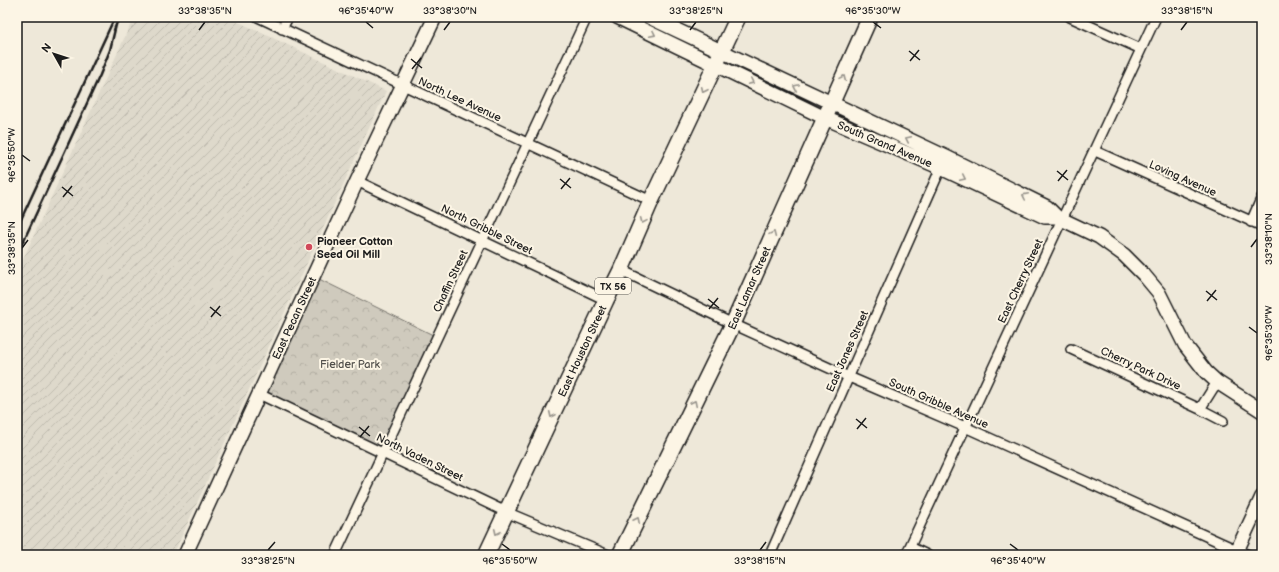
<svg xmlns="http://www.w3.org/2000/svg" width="1279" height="572" font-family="'Balsamiq Sans',sans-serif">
<defs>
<pattern id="industrial-furrows" width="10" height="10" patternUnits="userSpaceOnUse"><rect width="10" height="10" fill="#ded9cb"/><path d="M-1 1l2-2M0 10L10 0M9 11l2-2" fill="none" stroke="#bebaae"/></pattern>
<pattern id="park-crowns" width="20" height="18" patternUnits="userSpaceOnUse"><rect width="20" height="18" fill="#cfcabd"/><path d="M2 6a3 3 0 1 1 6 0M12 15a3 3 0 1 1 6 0" fill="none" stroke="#b1ada2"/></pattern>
</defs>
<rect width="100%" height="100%" fill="#eee8d9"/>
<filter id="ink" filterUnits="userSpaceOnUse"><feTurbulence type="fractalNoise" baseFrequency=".025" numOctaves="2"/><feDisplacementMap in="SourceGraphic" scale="8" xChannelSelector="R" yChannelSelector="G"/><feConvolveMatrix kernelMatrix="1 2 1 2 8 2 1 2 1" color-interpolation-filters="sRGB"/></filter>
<g filter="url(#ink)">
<!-- industrial -->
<path fill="url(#industrial-furrows)" d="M134,17H228L386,91L173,555H17V272Z"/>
<!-- park -->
<path fill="url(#park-crowns)" stroke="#76736c" d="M319,279L433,335L380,447L266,393Z"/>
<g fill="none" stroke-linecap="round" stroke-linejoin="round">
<!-- street casing -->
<g stroke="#1c1c1c" stroke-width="12">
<path id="street" d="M258,17L651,201
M1070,17L1141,49
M282,29L288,17
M1095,151L1262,226
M357,181L606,300
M1251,222L1262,197
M621,270L733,324L849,377L965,427L1248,555
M1071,349L1200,409L1223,421
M259,394L506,512L608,555
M1200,409L1217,382
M910,547L927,555
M335,555L587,17
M770,555L943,163
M906,555L1156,17"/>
</g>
<!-- secondary casing -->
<g stroke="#1c1c1c" stroke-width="16">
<path id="secondary" d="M617,17L825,118L941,168L1045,217H1057
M649,17L946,157L1047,207L1057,217L1099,237L1124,255L1144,275L1159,293L1185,345L1206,372L1217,382L1262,411
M185,555L357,181L435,17
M1235,555L1262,497"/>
</g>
<!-- primary casing -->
<g stroke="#1c1c1c" stroke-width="18">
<path id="primary" d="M486,555L606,300L621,270L651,201L738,17
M620,555L733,324L870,17"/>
</g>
<!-- street -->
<use href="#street" stroke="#fcf5e5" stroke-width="9"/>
<!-- secondary -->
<use href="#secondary" stroke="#fcf5e5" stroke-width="13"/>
<!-- primary -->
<use href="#primary" stroke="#fcf5e5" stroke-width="15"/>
<!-- rail -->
<path stroke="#1c1c1c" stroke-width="2.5" d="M114,30L119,17
M17,228L113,21
M17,255L100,75L110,50L116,25"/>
</g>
<!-- one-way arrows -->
<defs><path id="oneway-chevron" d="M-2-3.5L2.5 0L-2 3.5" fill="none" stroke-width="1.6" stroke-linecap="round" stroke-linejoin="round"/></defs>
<g stroke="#97938b">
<use href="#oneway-chevron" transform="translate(653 34) rotate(26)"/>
<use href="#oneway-chevron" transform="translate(843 78) rotate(-66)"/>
<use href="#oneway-chevron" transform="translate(751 82) rotate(26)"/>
<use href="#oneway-chevron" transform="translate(796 87) rotate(-155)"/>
<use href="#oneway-chevron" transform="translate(704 90) rotate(115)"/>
<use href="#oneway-chevron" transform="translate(908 139) rotate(-155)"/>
<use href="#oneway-chevron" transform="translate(963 178) rotate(25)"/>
<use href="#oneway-chevron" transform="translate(1025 196) rotate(-154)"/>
<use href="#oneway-chevron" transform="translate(643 221) rotate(114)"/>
<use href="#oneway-chevron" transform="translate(773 234) rotate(-66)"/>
<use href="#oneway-chevron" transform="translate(694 403) rotate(-64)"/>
<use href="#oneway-chevron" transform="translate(552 415) rotate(115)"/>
<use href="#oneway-chevron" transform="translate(637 520) rotate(-64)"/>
<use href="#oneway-chevron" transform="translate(497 532) rotate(115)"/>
</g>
</g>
<!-- ticks -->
<path fill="none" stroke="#1c1c1c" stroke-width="1.5" d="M366,22L373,28M873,22L881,28M199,30L205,22M444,30L450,22M690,30L696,22M1181,30L1187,22M909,51L920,60M411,59L422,68M910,61L919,50M412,69L421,58M22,155L30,161M1057,171L1068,180M560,179L571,188M1058,181L1067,170M62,187L73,196M561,189L570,178M63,197L72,186M1251,247L1257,239M22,248L28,240M1206,291L1217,300M708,299L719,308M1207,301L1216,290M210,307L221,316M709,309L718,298M211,317L220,306M1249,327L1257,333M856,419L867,428M359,427L370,436M857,429L866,418M360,437L369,426M502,544L510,550M1010,544L1018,550M268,550L275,542M760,550L766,542"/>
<!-- markers -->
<circle fill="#d1495b" stroke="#fcf5e5" stroke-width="1.5" cx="309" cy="247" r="4"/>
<g text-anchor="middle" stroke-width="4" stroke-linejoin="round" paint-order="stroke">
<!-- shield labels -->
<rect fill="#fcf5e5" stroke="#5f5d58" stroke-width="1" x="595" y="278" width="36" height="16" rx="3"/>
<g font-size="10" font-weight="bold" fill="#1c1c1c">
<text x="613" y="290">TX 56</text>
</g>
<!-- street labels -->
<g font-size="11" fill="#1c1c1c" stroke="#fcf5e5">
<text transform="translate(460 99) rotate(25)" y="4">North Lee Avenue</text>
<text transform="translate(885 144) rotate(23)" y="4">South Grand Avenue</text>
<text transform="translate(1183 178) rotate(24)" y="4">Loving Avenue</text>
<text transform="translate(487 229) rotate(26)" y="4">North Gribble Street</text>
<text transform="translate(450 281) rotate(-65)" y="4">Chaffin Street</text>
<text transform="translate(1020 281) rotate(-65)" y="4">East Cherry Street</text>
<text transform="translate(749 288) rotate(-66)" y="4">East Lamar Street</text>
<text transform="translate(294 318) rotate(-65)" y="4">East Pecan Street</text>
<text transform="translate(582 351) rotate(-65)" y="4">East Houston Street</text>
<text transform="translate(847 351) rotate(-66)" y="4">East Jones Street</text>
<text transform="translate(1141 368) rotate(25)" y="4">Cherry Park Drive</text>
<text transform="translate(939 403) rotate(24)" y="4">South Gribble Avenue</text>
<text transform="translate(420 457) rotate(26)" y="4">North Vaden Street</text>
</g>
<!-- poi labels -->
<g font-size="11" font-weight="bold" fill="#1c1c1c" stroke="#fcf5e5" text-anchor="start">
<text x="317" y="245">Pioneer Cotton<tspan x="317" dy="13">Seed Oil Mill</tspan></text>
</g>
<!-- park labels -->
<g font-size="11" fill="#52504c" stroke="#fcf5e5">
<text x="350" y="368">Fielder Park</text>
</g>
</g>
<!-- margin -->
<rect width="1279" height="572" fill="none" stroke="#fcf5e5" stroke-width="44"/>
<!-- north arrow -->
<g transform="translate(54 54) rotate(309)" stroke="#fcf5e5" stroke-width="3" paint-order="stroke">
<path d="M0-3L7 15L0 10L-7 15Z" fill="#1c1c1c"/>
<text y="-6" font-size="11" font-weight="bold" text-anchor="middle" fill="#1c1c1c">N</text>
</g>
<rect x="22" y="22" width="1235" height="528" fill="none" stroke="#1c1c1c" stroke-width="1.5"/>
<g font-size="10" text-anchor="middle" fill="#1c1c1c">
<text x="205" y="14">33°38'35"N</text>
<text x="366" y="14">96°35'40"W</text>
<text x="450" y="14">33°38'30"N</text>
<text x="696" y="14">33°38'25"N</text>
<text x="873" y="14">96°35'30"W</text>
<text x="1187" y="14">33°38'15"N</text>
<text transform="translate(11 155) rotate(-90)" y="4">96°35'50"W</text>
<text transform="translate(1268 239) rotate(-90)" y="4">33°38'10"N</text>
<text transform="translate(11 248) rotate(-90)" y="4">33°38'35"N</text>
<text transform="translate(1268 333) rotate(-90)" y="4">96°35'30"W</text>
<text x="268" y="564">33°38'25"N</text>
<text x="510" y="564">96°35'50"W</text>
<text x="760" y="564">33°38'15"N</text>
<text x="1018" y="564">96°35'40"W</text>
</g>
</svg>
